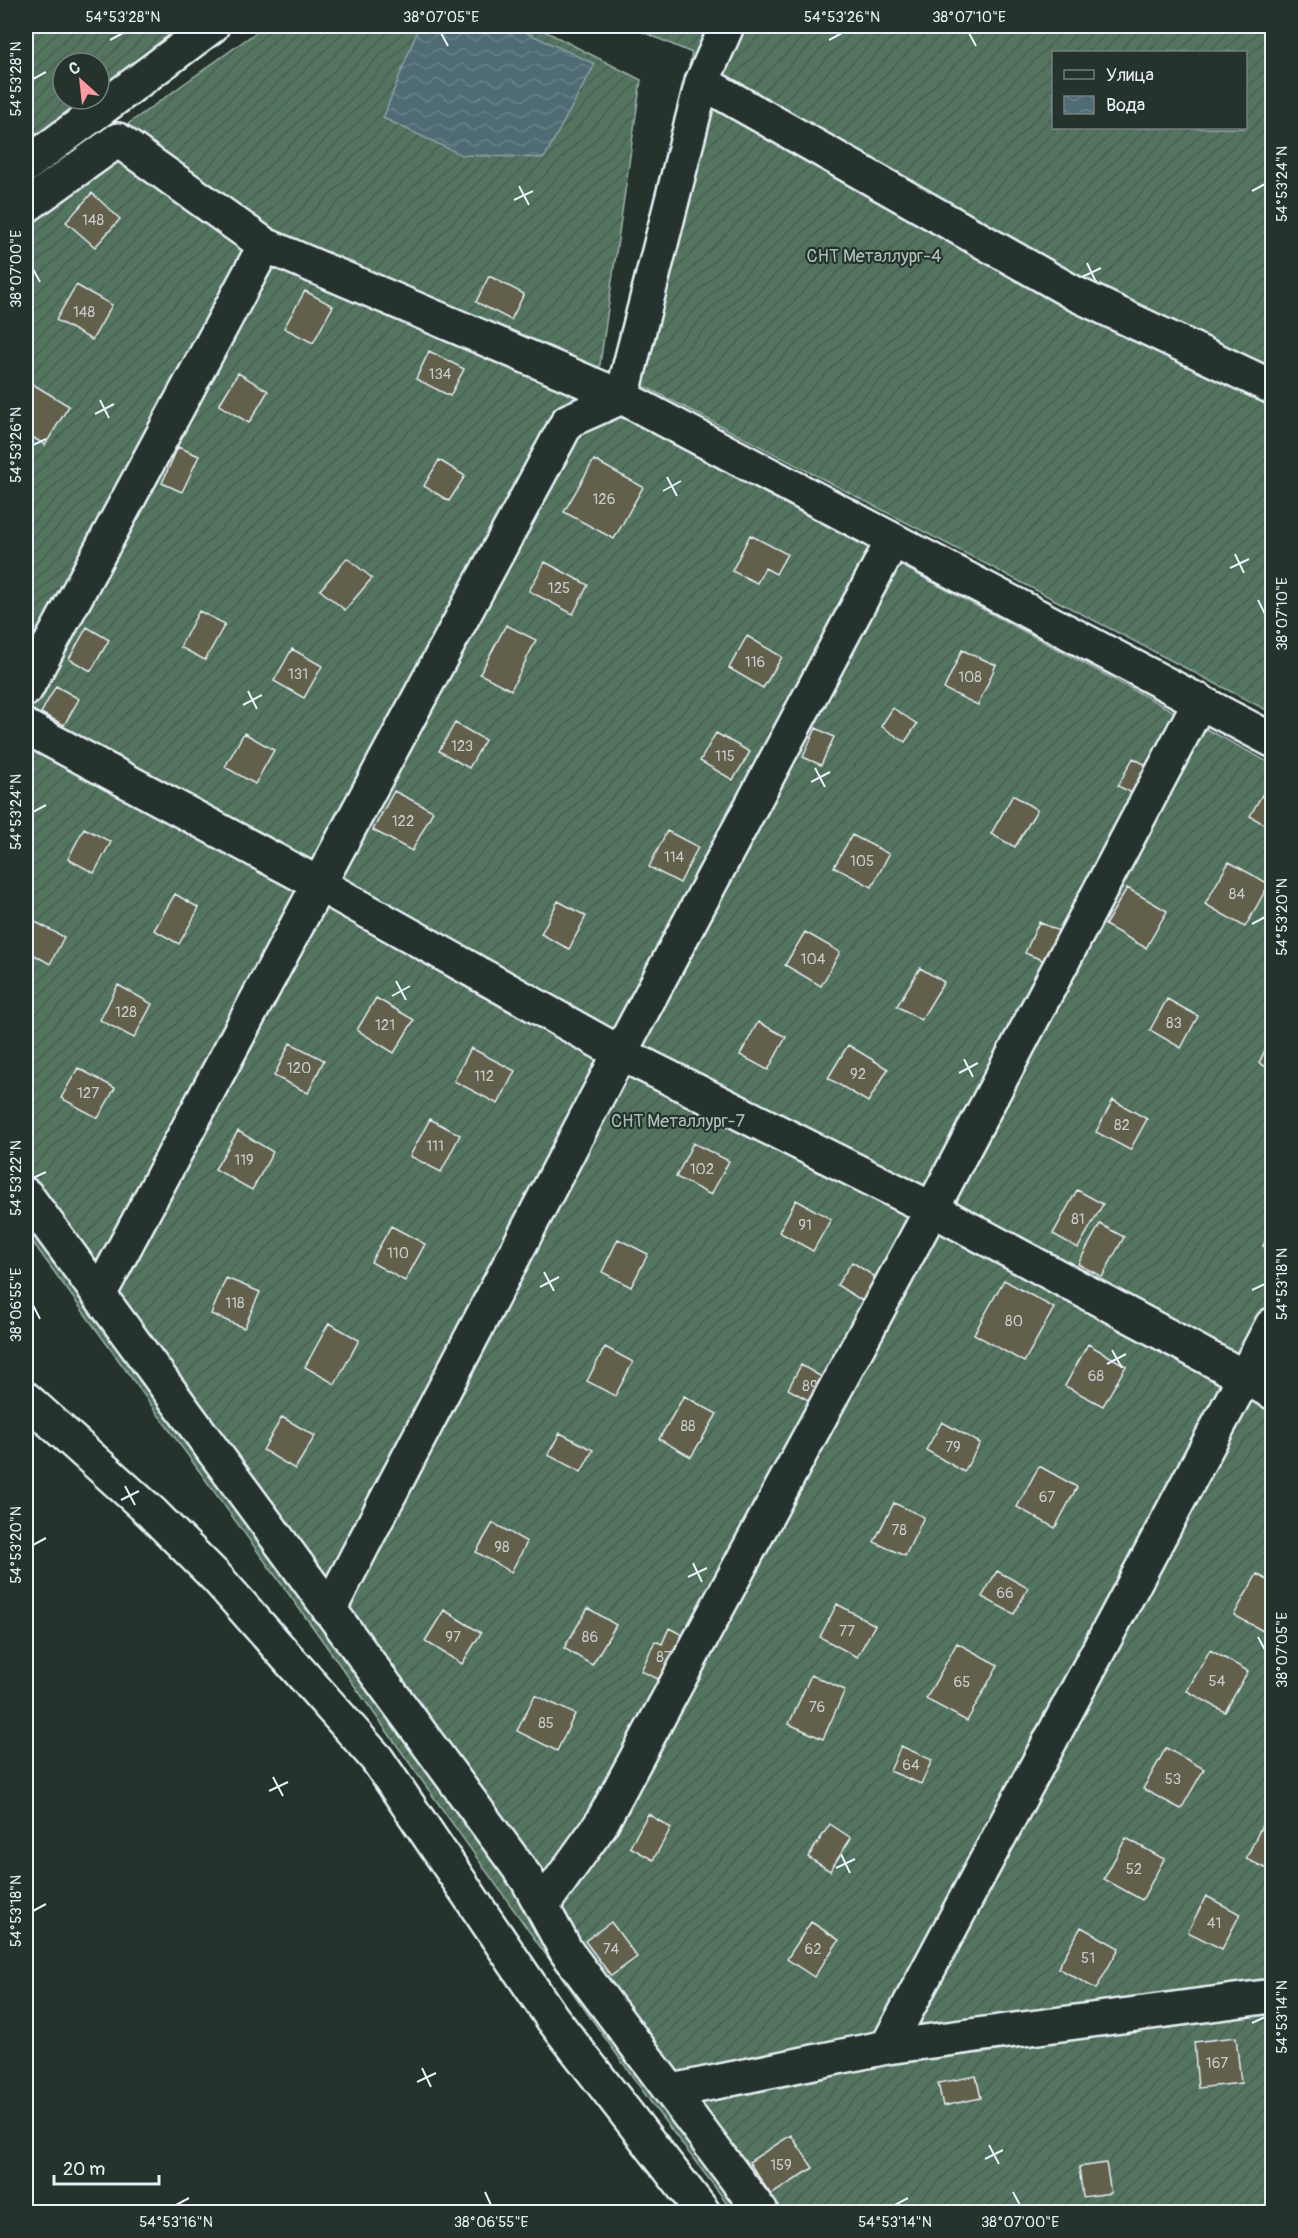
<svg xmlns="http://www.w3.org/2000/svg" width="1298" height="2238" font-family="Pangolin,sans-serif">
<defs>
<pattern id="garden-furrows" width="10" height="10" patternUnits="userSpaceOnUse" patternTransform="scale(1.5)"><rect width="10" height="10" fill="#52745f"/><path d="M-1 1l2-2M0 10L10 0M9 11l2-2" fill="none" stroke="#4b5c53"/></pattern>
<pattern id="water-waves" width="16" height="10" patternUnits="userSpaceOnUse" patternTransform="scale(1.5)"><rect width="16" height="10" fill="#4f6c75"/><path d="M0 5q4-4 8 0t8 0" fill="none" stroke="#688189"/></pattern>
</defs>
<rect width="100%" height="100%" fill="#26332d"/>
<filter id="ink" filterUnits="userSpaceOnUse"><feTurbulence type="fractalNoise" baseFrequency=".0167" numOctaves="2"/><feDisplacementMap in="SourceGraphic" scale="12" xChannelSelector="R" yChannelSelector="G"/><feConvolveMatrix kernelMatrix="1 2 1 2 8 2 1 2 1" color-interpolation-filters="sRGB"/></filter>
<g filter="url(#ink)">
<!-- garden -->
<path fill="url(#garden-furrows)" stroke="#9db2ac" stroke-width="1.5" fill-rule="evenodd" d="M26,26H227L26,172ZM63,63H99V99H63Z
M265,26H535L641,80L594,406L632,422L1272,764V2212H734L657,2111L312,1626L26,1233V197Z
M629,26H1272V713L621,374L692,53ZM1054,52H1246V128H1054Z"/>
<!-- water -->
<path fill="url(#water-waves)" stroke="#8ca1a9" stroke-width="1.5" d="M419,26H512L595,64L544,158L462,155L383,118Z"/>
<!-- building -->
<path fill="#625f4c" stroke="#e8f1f8" stroke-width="1.5" d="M92,193L120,219L95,247L66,222Z
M489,276L524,294L511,320L476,302Z
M76,285L112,305L92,340L56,320Z
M305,291L333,306L313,343L284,328Z
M429,351L464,369L450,396L416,379Z
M238,373L268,391L249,423L219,405Z
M26,380L69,406L45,445L26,433Z
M178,447L199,456L182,492L162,483Z
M439,460L465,476L449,501L424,486Z
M594,460L643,487L614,539L564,512Z
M750,535L787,554L776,574L765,568L757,583L732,571Z
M347,558L372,578L345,610L320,590Z
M545,562L588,585L573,614L529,591Z
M199,611L225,624L205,660L180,647Z
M506,625L536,640L511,690L480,674Z
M87,627L109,640L91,671L69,659Z
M747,636L782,657L763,688L729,668Z
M292,649L322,666L304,698L274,681Z
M962,650L996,665L978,705L944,689Z
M56,686L79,699L64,725L41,713Z
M893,708L917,724L905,742L881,726Z
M455,723L485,740L469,768L439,751Z
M816,728L834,737L821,765L803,757Z
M244,733L274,750L255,784L225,767Z
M716,733L750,752L733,780L700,761Z
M1133,758L1152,768L1138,796L1118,786Z
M1267,786L1272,789V829L1250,816Z
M394,791L433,811L412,851L373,830Z
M1013,795L1037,810L1015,847L991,834Z
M84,828L111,842L94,873L68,859Z
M667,831L698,847L680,883L649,867Z
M852,835L889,854L872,887L834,867Z
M1229,862L1269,884L1245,927L1205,904Z
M1127,888L1167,911L1146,948L1105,925Z
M175,894L199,908L179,944L154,930Z
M558,901L586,916L569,949L541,934Z
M26,917L64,937L50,964L26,950Z
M1039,922L1061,932L1047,962L1025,953Z
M805,932L840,952L821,986L785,965Z
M920,968L944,982L921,1020L897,1006Z
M118,985L152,1004L134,1038L100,1020Z
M376,998L414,1020L394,1053L357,1030Z
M1167,999L1198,1016L1181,1048L1150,1030Z
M758,1022L786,1037L768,1070L740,1055Z
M1272,1036V1070L1259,1063Z
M290,1043L324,1060L308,1093L274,1076Z
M848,1045L888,1069L868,1102L828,1078Z
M471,1048L515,1071L498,1104L454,1081Z
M78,1068L115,1088L98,1118L61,1098Z
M1113,1100L1147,1119L1130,1150L1096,1132Z
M430,1119L460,1135L441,1172L410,1156Z
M238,1131L273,1152L252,1190L215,1169Z
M693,1143L729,1161L711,1195L676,1177Z
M1077,1190L1103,1204L1078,1248L1053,1234Z
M796,1200L831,1219L813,1251L779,1232Z
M1100,1224L1124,1237L1102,1277L1078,1264Z
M1272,1225V1251L1263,1246Z
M391,1226L425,1244L405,1281L371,1262Z
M618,1239L648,1254L631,1287L602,1272Z
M852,1262L883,1282L869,1305L837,1285Z
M226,1278L260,1292L244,1328L211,1314Z
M1004,1280L1054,1308L1024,1362L974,1334Z
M329,1323L359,1340L335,1384L305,1367Z
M1088,1344L1126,1366L1103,1406L1065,1386Z
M605,1347L633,1362L615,1396L587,1381Z
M801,1365L832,1383L819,1406L788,1389Z
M684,1396L717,1414L691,1457L659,1439Z
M282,1417L315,1436L295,1469L263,1450Z
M942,1422L980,1443L964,1472L926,1450Z
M560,1433L593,1450L581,1472L548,1455Z
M1039,1466L1077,1487L1055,1528L1017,1507Z
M894,1503L924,1517L905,1556L874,1542Z
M493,1523L527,1542L511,1572L476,1552Z
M997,1571L1028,1588L1014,1614L982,1597Z
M1257,1574L1272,1583V1636L1234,1615Z
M837,1604L875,1625L857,1657L820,1637Z
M588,1608L616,1625L592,1665L564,1648Z
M444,1610L481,1633L462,1664L425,1641Z
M669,1628L690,1639L669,1684L641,1671L655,1641L662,1644Z
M957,1643L998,1665L967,1721L926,1699Z
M1210,1650L1248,1671L1225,1712L1187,1691Z
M811,1675L845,1690L823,1739L789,1724Z
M535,1695L575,1714L557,1751L517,1731Z
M901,1746L932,1760L921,1784L890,1771Z
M1166,1748L1204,1769L1181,1809L1143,1789Z
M648,1814L671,1828L653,1860L630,1847Z
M1263,1823L1272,1827V1871L1246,1859Z
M830,1824L851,1838L830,1871L808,1857Z
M1126,1838L1164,1859L1142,1900L1104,1879Z
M1206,1896L1240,1914L1222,1949L1188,1932Z
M611,1922L637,1957L611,1976L585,1941Z
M811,1922L839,1940L814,1977L787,1959Z
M1081,1927L1119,1948L1096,1989L1058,1968Z
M1236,2037L1241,2083L1198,2088L1194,2042Z
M976,2076L981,2098L943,2106L938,2083Z
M791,2135L813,2168L771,2195L749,2162Z
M1106,2163L1111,2193L1083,2197L1079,2167Z"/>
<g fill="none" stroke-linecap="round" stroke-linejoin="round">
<!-- minor casing -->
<g stroke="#e8f1f8" stroke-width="38">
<path id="minor" d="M727,26L702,82L622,397L568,421L319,884L620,1053L932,1209L1272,1392
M702,82L1074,293L1272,387
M26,165L212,26
M26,206L118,140L265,245L622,397L1272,740
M26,689L265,245
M26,727L319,884L99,1295
M26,1195L527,1879L566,1951L761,2212
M26,1399L151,1512L217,1578L377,1759L552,2018L703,2212
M329,1610L620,1053L893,540
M542,1906L601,1824L932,1209L1200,701
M887,2047L1272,1325
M672,2091L887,2047L1272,1996"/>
</g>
<!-- minor -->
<use href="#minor" stroke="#26332d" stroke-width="33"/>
</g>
</g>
<!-- ticks -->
<path fill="none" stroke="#e8f1f8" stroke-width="2" d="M441,33L448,46M969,33L976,46M110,40L123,33M829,40L842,33M33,79L46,72M519,186L529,205M1252,191L1265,184M514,200L533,191M1087,263L1096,282M33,269L40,282M1082,277L1101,268M100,400L109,418M95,414L114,404M33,445L46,439M667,477L677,496M663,491L681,481M1235,554L1244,573M1230,568L1249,559M1258,600L1265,614M248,691L257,709M243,705L262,695M815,768L825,787M811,782L830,772M33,812L46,805M1252,924L1265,917M396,981L406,1000M392,996L410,986M964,1059L973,1077M959,1073L978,1063M33,1178L46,1172M544,1272L554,1291M540,1287L559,1277M1252,1290L1265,1284M33,1305L40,1319M1112,1350L1122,1368M1107,1364L1126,1354M125,1486L135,1505M121,1500L139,1491M33,1545L46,1538M693,1563L702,1582M688,1577L707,1568M1258,1637L1265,1650M273,1777L283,1796M269,1791L288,1782M841,1854L850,1873M836,1868L855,1859M33,1911L46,1904M1252,2023L1265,2017M422,2068L431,2087M417,2082L436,2073M989,2145L999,2164M985,2159L1003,2150M485,2192L491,2205M1013,2192L1020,2205M176,2205L189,2198M895,2205L908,2198"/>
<g text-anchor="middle" stroke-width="4.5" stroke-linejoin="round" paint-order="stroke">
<!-- number labels -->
<g font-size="15" fill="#c6cccd">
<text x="93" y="225">148</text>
<text x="84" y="317">148</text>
<text x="440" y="379">134</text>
<text x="604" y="504">126</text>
<text x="559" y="593">125</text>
<text x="755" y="667">116</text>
<text x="298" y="679">131</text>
<text x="970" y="682">108</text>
<text x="462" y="751">123</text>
<text x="725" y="761">115</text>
<text x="403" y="826">122</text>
<text x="674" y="862">114</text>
<text x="862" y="866">105</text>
<text x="1237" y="899">84</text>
<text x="813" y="964">104</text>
<text x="126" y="1017">128</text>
<text x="1174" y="1028">83</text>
<text x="385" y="1030">121</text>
<text x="299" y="1073">120</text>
<text x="858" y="1079">92</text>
<text x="484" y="1081">112</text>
<text x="88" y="1098">127</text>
<text x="1122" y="1130">82</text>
<text x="435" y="1151">111</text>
<text x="244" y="1165">119</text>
<text x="702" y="1174">102</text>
<text x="1078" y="1224">81</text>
<text x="805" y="1230">91</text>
<text x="398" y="1258">110</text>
<text x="235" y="1308">118</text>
<text x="1014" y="1326">80</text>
<text x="1096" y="1381">68</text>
<text x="810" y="1391">89</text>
<text x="688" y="1431">88</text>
<text x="953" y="1452">79</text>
<text x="1047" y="1502">67</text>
<text x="899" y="1535">78</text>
<text x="502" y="1552">98</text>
<text x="1005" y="1598">66</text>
<text x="847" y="1636">77</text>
<text x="453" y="1642">97</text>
<text x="590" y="1642">86</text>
<text x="664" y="1662">87</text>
<text x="1217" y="1686">54</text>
<text x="962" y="1687">65</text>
<text x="817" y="1712">76</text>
<text x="546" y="1728">85</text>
<text x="911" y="1770">64</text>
<text x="1173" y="1784">53</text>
<text x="1134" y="1874">52</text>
<text x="1214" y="1928">41</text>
<text x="611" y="1954">74</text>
<text x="813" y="1954">62</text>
<text x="1088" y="1963">51</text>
<text x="1217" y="2068">167</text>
<text x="781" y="2170">159</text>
</g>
<!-- park labels -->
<g font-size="18" fill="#acbfbb" stroke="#26332d">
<text x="874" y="262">СНТ Металлург-4</text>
<text x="678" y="1127">СНТ Металлург-7</text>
</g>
</g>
<!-- margin -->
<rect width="1298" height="2238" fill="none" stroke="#26332d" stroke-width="66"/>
<!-- legend -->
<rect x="1052" y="51" width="195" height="78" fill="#26332d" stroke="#747f7e" stroke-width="1.5"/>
<rect x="1064" y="70" width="30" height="9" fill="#26332d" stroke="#747f7e" stroke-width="1.5"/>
<text x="1106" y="81" font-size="18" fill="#e8f1f8">Улица</text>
<rect x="1064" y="96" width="30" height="18" fill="url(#water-waves)" stroke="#747f7e" stroke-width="1.5"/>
<text x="1106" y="111" font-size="18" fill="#e8f1f8">Вода</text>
<!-- north arrow -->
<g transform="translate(81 81) rotate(333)"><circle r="28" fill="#26332d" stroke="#747f7e" stroke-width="1.5"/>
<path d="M0-4.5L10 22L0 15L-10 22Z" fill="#ff9aa2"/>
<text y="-9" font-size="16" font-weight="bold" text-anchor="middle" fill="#e8f1f8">С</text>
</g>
<!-- scale -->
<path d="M54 2175v9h105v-9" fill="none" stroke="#e8f1f8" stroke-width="3"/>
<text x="63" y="2175" font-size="18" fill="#e8f1f8" stroke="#26332d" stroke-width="4.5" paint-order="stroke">20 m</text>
<rect x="33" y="33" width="1232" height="2172" fill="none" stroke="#e8f1f8" stroke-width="2"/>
<g font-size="15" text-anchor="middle" fill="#e8f1f8">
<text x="123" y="22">54°53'28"N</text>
<text x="441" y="22">38°07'05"E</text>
<text x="842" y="22">54°53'26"N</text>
<text x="969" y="22">38°07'10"E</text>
<text transform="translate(16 79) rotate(-90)" y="5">54°53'28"N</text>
<text transform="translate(1282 184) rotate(-90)" y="5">54°53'24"N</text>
<text transform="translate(16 269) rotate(-90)" y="5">38°07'00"E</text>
<text transform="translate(16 445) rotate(-90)" y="5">54°53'26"N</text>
<text transform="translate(1282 614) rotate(-90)" y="5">38°07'10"E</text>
<text transform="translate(16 812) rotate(-90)" y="5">54°53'24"N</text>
<text transform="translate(1282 917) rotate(-90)" y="5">54°53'20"N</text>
<text transform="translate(16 1178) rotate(-90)" y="5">54°53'22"N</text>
<text transform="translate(1282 1284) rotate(-90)" y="5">54°53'18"N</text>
<text transform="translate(16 1305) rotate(-90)" y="5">38°06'55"E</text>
<text transform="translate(16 1545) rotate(-90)" y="5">54°53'20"N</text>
<text transform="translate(1282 1650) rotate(-90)" y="5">38°07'05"E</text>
<text transform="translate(16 1911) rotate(-90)" y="5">54°53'18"N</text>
<text transform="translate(1282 2017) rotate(-90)" y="5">54°53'14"N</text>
<text x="176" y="2227">54°53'16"N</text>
<text x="491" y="2227">38°06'55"E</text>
<text x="895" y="2227">54°53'14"N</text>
<text x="1020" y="2227">38°07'00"E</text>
</g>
</svg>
